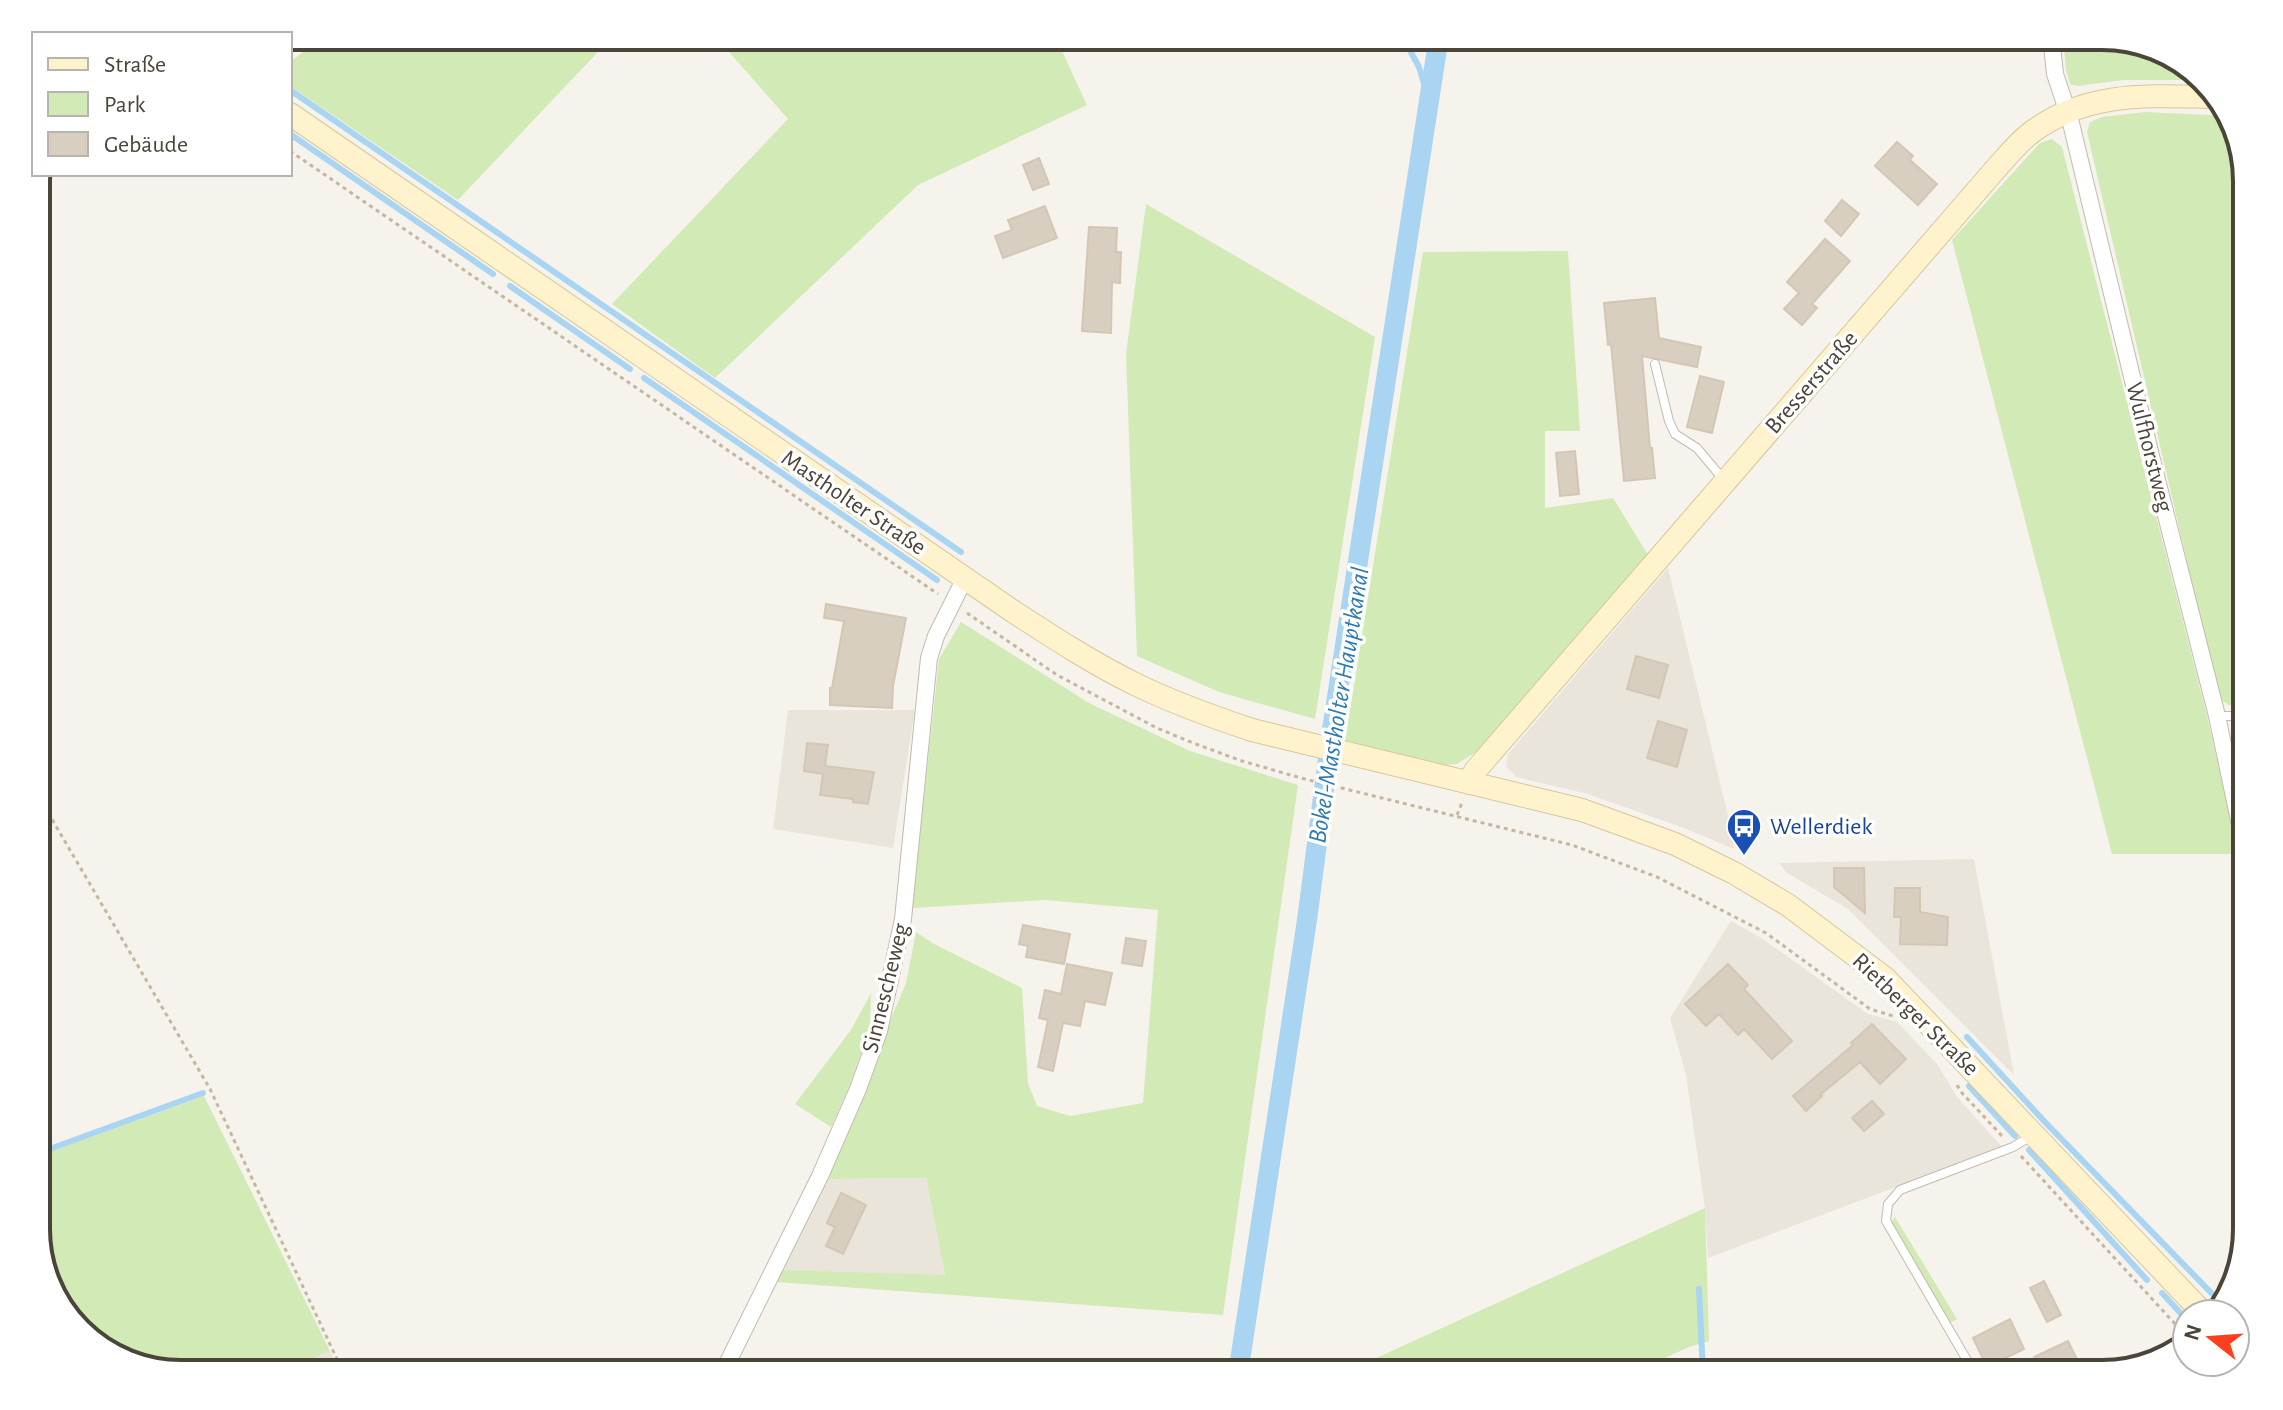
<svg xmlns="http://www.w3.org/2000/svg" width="2283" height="1410" font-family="'Alegreya Sans',sans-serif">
<rect width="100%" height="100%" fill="#f6f3ec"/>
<!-- residential -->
<path fill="#eae5da" d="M1668,568L1730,824L1734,849L1684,828L1588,794L1516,777L1506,766L1508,754Z
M788,710H915L893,848L773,829Z
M1974,859L2014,1075L1848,909L1787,873L1779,863Z
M1731,921L1763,939L1868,1014L1897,1022L1937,1064L1957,1097L2002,1147L1708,1258L1705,1208L1686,1075L1670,1018Z
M926,1178L945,1276L782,1270L824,1179Z
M330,1351L341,1374H275Z"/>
<!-- green -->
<path fill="#d2eab5" d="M324,36H613L458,200L290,86V62Z
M715,36H1055L1087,105L918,185L715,378L612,304L788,119Z
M2063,36H2102L2175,56L2200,80H2123L2078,86L2070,84L2066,70Z
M2145,112L2230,116L2247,172V705H2229L2219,699L2087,132L2090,122L2102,117Z
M2052,139L2062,147L2207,716L2239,854H2112L1952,240L2040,143Z
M1146,204L1375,337L1315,719L1219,692L1137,656L1126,354Z
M1568,251L1580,431H1545V508L1613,498L1648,555L1482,748L1457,764L1435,766L1345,742L1423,252Z
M961,622L1089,703L1190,751L1298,785L1223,1315L776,1282L782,1270L945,1275L926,1178L824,1179L906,983L916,932L934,944L1022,988L1028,1083L1037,1106L1070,1116L1143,1103L1158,910L1045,900L912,908L939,659Z
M871,993L870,1028L850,1085L831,1127L795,1104L851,1030Z
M204,1096L330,1351L275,1374H181L108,1354L56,1302L36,1238V1157Z
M1705,1208L1709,1341L1689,1347L1630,1374H1341Z
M1895,1217L1957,1319L1948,1324L1891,1222Z"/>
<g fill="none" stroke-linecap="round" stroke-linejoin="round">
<!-- stream -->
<path stroke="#a9d4f2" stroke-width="6" d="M1402,36L1419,67L1429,100
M290,90L961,552
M290,134L493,274
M510,286L630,369
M644,378L937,580
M1967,1037L2044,1121L2224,1306
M1969,1086L2015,1136
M2029,1150L2147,1280
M36,1154L203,1093
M1699,1289L1703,1374
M2162,1293L2187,1320"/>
<!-- canal -->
<path stroke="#a9d4f2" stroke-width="20" d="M1238,1374L1307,920L1331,736L1439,36"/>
</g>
<!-- building -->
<path fill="#d8cfc1" stroke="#d3c7b4" stroke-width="2" d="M1897,142L1913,156L1910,160L1937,184L1918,205L1875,166Z
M1039,158L1049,184L1033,190L1023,165Z
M1842,200L1859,214L1841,236L1825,221Z
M1045,206L1057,238L1003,258L995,236L1012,230L1008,220Z
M1089,227L1117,228L1116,252H1121L1120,283L1112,282L1111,333L1082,331Z
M1825,239L1850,261L1812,304L1817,308L1802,325L1784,309L1799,293L1787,282Z
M1655,298L1659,338L1701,347L1697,367L1642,356L1650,448H1652L1655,478L1624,481L1611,344L1608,345L1604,303Z
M1700,376L1724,382L1712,433L1687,427Z
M1575,451L1579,494L1560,496L1556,453Z
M826,604L906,618L893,686L892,708L830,705V688H832L844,621L824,618Z
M1636,656L1668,665L1659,698L1627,689Z
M1658,721L1687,730L1677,767L1647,758Z
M807,743L828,745L825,766L874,772L868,804L853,802V799L820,795L823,774L804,771Z
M1834,868H1864L1865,913L1834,887Z
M1895,888H1920V912L1948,917L1947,945L1900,944L1901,917H1894Z
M1023,925L1070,934L1064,964L1026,957L1028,946L1019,944Z
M1126,938L1146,941L1142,966L1122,963Z
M1067,964L1112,973L1105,1005L1085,1001L1080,1026L1063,1023L1053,1071L1038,1067L1048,1020L1039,1018L1045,990L1061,994Z
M1728,964L1748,985L1744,989L1792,1041L1772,1059L1744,1029L1738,1035L1719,1014L1706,1026L1685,1004Z
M1872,1024L1906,1059L1880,1084L1860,1062L1820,1095L1822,1096L1806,1111L1793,1096L1853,1045L1851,1043Z
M1872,1101L1884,1114L1864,1131L1852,1118Z
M841,1193L866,1205L843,1254L826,1246L835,1227L827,1223Z
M2044,1281L2061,1315L2047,1322L2030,1288Z
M2010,1319L2024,1349L1987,1367L1973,1338Z
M2068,1341L2084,1374H2042L2034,1357Z"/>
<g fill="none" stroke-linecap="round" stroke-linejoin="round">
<!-- lane casing -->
<g stroke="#c2bbae" stroke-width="10">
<path id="lane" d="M1655,364L1669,421L1675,434L1697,448L1723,479
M2217,716H2247
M1975,1374L1886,1221L1888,1204L1900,1190L2013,1147L2031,1136"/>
</g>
<!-- street casing -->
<g stroke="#c2bbae" stroke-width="18">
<path id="street" d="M2051,36L2055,74L2070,119L2153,464L2217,716L2247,858
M722,1374L820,1176L858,1089L879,1031L903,919L929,658L936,636L965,578"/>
</g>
<!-- secondary casing -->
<g stroke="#d6c79b" stroke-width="24">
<path id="secondary" d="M290,114L1014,612C1054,638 1094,664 1137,685C1174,703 1213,717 1252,730L1582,810L1675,844L1734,873L1788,905L1885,978L2204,1314
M1469,783L1475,771L1993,172C2005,159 2017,143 2032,132C2088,90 2151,96 2217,97"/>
</g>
<!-- path -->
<path stroke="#c4b79f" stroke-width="3" stroke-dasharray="4 4" stroke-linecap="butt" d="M290,151L938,594
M967,613L1057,675L1157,728L1193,743L1242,761L1301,778L1572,845L1657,877L1766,933L1870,1009L1893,1016
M36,792L210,1089L344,1374
M1457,815L1463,800
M1957,1085L1962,1093L2002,1136
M2021,1156L2187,1337"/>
<!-- lane -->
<use href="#lane" stroke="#fff" stroke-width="8"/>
<!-- street -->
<use href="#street" stroke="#fff" stroke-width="16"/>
<!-- secondary -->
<use href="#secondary" stroke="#fff3cd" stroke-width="22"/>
</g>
<!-- icons -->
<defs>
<g id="bus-pin" transform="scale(1.8)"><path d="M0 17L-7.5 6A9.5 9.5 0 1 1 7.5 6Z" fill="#1a4fb4" stroke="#fff"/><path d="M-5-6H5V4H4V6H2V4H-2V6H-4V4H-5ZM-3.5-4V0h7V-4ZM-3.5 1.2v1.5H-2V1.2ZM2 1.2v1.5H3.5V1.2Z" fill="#fff"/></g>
</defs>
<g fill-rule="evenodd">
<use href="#bus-pin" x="1744" y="826"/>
</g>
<g text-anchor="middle" stroke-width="7" stroke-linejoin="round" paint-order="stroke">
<!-- street labels -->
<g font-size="24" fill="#4b4439" stroke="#fff">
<text transform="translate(1811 382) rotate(-49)" y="8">Bresserstraße</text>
<text transform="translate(2150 447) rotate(76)" y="8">Wulfhorstweg</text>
<text transform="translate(854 502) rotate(34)" y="8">Mastholter Straße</text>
<text transform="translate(885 988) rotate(-76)" y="8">Sinnescheweg</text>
<text transform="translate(1916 1014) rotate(44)" y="8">Rietberger Straße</text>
</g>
<!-- transit labels -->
<g font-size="24" fill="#164399" stroke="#fff" text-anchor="start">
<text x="1770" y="834">Wellerdiek</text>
</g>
<!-- water labels -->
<g font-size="26" font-style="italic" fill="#2e7ab2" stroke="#fff">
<text transform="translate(1338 705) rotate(-81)" y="9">Bokel-Mastholter Hauptkanal</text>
</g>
</g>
<!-- crop -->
<path d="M0 0H2283V1410H0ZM181 50H2102A131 131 0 0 1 2233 181V1229A131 131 0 0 1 2102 1360H181A131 131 0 0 1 50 1229V181A131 131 0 0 1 181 50Z" fill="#fff" fill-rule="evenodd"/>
<path fill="none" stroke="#4b4439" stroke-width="4" d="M181 50H2102A131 131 0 0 1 2233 181V1229A131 131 0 0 1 2102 1360H181A131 131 0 0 1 50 1229V181A131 131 0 0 1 181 50Z"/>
<!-- legend -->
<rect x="32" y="32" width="260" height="144" fill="#ffffff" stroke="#b7b4b0" stroke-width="2"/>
<rect x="48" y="58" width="40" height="12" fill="#fff3cd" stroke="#b7b4b0" stroke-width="2"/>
<text x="104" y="72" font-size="24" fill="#4b4439">Straße</text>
<rect x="48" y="92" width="40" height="24" fill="#d2eab5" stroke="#b7b4b0" stroke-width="2"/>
<text x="104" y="112" font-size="24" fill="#4b4439">Park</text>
<rect x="48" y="132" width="40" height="24" fill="#d8cfc1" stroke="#b7b4b0" stroke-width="2"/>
<text x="104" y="152" font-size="24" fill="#4b4439">Gebäude</text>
<!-- north arrow -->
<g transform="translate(2211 1338) rotate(287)"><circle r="38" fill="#ffffff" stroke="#b7b4b0" stroke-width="2"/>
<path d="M0-6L14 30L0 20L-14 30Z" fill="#fc3f1d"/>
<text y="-12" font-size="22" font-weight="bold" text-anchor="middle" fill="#4b4439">N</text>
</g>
</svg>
